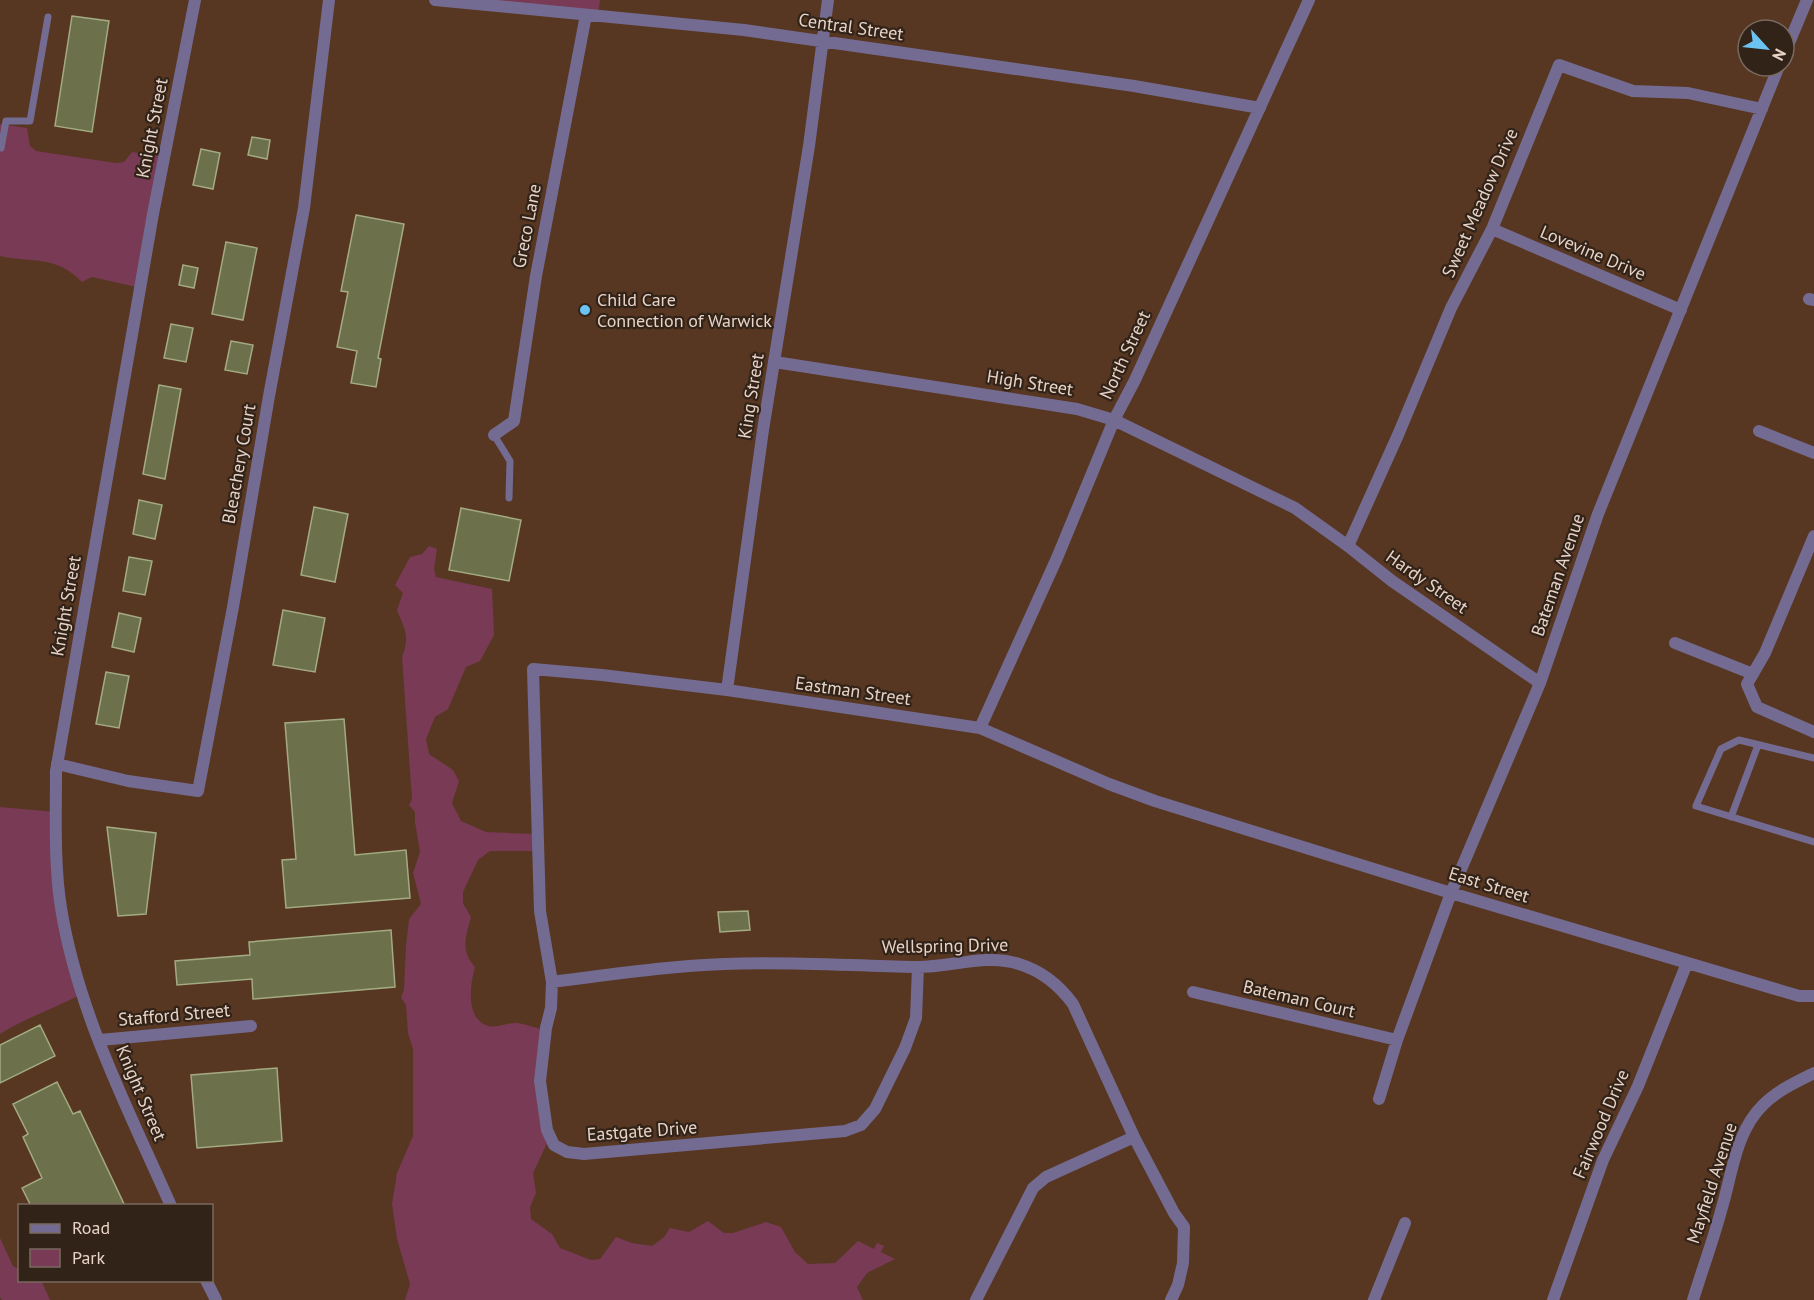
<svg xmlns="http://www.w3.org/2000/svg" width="1814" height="1300" font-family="'PT Sans',sans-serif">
<rect width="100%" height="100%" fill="#573722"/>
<!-- green -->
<path fill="#783a54" d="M482,0H600L598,15Z
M0,124L27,128L30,146L36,151L116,163L124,162L132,152L166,157L141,288L92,277L82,282C56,255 33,263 0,256Z
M429,546L437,549L434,569L436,577L492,589L494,635L480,661L466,667L448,709L435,717L426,739L429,754L453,770L459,781L452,803L461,821L486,832L536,834V851H490L478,860L463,892V903L471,917C466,936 460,951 475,967C470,985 465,1020 489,1026C498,1028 508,1022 517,1023C526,1024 536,1028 545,1030L540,1086L550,1137L533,1173L536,1193L530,1207L531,1219L552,1234L560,1248L591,1260L600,1259L616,1237L632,1243L652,1246L664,1237L670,1228L689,1232L708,1221L724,1233H733L766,1222L781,1227L795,1252L808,1264L835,1263L858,1241L874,1249L877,1243L884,1246L881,1252L895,1259L867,1273L857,1287L863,1300H405L410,1284L397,1239L392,1204L397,1173L413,1136V1049L408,1033L406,1005L401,998L404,989L406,946L409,919L421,904L413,873L420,852L415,822V812L409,805L412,799L402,657C410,636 405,630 397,610L403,593L395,585L410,557L422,554Z
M0,807L56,812L61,900L82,994C54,1009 27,1017 0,1034Z
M0,1238L13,1266L19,1269L20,1280L42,1282L50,1300H2L0,1297Z"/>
<!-- building -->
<path fill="#6c714b" stroke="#a4aa81" stroke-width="1.5" d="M72,16L109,21L92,132L55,126Z
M252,137L270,140L267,159L248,155Z
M201,149L220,153L213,189L193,185Z
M356,215L404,224L378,358L381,359L376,387L351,383L357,351L337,347L348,292L341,291Z
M226,242L257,248L243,320L212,314Z
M183,265L198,268L194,288L179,285Z
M171,324L193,328L186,362L164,358Z
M231,341L253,345L247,374L225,370Z
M159,385L181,389L165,479L143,474Z
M139,500L162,505L155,539L133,534Z
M314,507L348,514L335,582L301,575Z
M461,508L521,520L509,581L449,570Z
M129,557L152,561L145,595L123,591Z
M283,610L325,618L315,672L273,665Z
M119,613L141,618L134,652L112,647Z
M106,672L129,676L119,728L96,724Z
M344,719L355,855L406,850L410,898L286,908L282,860L296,859L285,723Z
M107,827L156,833L146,914L118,916Z
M748,911L750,930L720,932L718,912Z
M391,930L395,987L253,999L252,979L177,985L175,961L250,955L249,942Z
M40,1025L55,1056L0,1083V1045Z
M277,1068L282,1141L197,1148L191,1075Z
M57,1082L73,1114L80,1111L125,1206H31L22,1188L42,1178L23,1137L28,1134L13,1104Z"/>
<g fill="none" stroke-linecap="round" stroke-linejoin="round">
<!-- lane -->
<path stroke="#746b92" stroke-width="7" d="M1,148L6,121H30L48,17
M494,435L510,461L509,498
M1814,758L1739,740L1721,749L1696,806L1814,842
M1731,817L1758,745"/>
<!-- street -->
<path stroke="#746b92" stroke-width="12" d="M435,0L744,30L1134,86L1260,108
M1784,55L1807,0
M1492,229L1681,310
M1809,299L1814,300
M775,362L1077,409L1114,420L1295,508L1348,546L1392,581L1540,683
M1759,431L1814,453
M494,435L514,421L536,276L586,15
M1814,536L1765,653L1747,684L1757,707L1814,732
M1348,546L1398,435L1451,308L1492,229L1559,65L1633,91L1688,93L1762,109
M1675,643L1753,674
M727,690L763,430L809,146L828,0
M980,728L1057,558L1114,420L1135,380L1309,0
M57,764L128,781L198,791L233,607L269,396L304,208L329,0
M918,967L916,1018L905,1048L875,1109L861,1125L845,1131L584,1154L567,1152L554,1145L547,1130L540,1081L546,1028L551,1008L552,982L540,911L533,669L602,675L727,690L980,728L1109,784L1155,801L1451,893L1799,996H1814
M552,982C609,975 667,966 724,964C788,961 851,966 915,967C949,968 986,953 1019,964C1042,971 1059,985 1073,1004L1134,1137L1174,1213L1184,1227L1183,1263L1178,1285L1171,1300
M1193,992L1397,1040
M100,1040L251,1026
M1379,1099L1397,1040L1451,893L1540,683L1598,514L1779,66
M171,1206C128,1109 78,1013 61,908C54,865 56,815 56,771L153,214L195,0
M206,1280L216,1300
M976,1300L1033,1188L1046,1177L1134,1137
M1374,1300L1405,1223
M1553,1300L1603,1160L1638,1086L1687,963
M1693,1300C1702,1270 1713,1241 1721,1211C1732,1176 1735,1132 1763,1105C1778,1090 1796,1082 1814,1073"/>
</g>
<!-- markers -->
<circle fill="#6cc3f2" stroke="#322319" stroke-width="2" cx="585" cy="310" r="6"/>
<g text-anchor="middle" stroke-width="4.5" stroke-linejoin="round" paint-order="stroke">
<!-- street labels -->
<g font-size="18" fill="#e7d3c7" stroke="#322319">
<text transform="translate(851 27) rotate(8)" y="6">Central Street</text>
<text transform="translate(152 128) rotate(-79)" y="6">Knight Street</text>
<text transform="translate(1480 203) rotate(-66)" y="6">Sweet Meadow Drive</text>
<text transform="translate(527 226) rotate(-79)" y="6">Greco Lane</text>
<text transform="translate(1593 253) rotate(23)" y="6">Lovevine Drive</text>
<text transform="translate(1125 355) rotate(-65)" y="6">North Street</text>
<text transform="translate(1030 383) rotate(9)" y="6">High Street</text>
<text transform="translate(751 396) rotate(-81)" y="6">King Street</text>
<text transform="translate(239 464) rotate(-80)" y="6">Bleachery Court</text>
<text transform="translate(1558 575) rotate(-71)" y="6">Bateman Avenue</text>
<text transform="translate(1427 582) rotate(35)" y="6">Hardy Street</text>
<text transform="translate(66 606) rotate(-80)" y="6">Knight Street</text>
<text transform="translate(853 691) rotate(8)" y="6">Eastman Street</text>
<text transform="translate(1489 885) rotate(17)" y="6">East Street</text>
<text transform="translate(945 946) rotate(-1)" y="6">Wellspring Drive</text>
<text transform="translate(1299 999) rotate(13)" y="6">Bateman Court</text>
<text transform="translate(174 1015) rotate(-5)" y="6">Stafford Street</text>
<text transform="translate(141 1093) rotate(67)" y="6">Knight Street</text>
<text transform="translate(1601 1124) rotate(-67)" y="6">Fairwood Drive</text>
<text transform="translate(642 1131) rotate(-4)" y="6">Eastgate Drive</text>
<text transform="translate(1712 1183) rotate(-72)" y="6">Mayfield Avenue</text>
</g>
<!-- poi labels -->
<g font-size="18" fill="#e7d3c7" stroke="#322319" text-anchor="start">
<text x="597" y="306">Child Care<tspan x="597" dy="21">Connection of Warwick</tspan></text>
</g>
</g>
<!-- legend -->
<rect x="18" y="1204" width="195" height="78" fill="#322319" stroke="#7a695f" stroke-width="1.5"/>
<rect x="30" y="1224" width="30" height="9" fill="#746b92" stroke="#7a695f" stroke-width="1.5"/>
<text x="72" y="1234" font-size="18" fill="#e7d3c7">Road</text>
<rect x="30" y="1249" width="30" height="18" fill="#783a54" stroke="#7a695f" stroke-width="1.5"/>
<text x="72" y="1264" font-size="18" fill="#e7d3c7">Park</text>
<!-- north arrow -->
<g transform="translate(1766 48) rotate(117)"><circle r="28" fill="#322319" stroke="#7a695f" stroke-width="1.5"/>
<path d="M0-4.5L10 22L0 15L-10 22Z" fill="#6cc3f2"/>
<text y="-9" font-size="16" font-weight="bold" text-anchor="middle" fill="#e7d3c7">N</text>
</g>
</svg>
